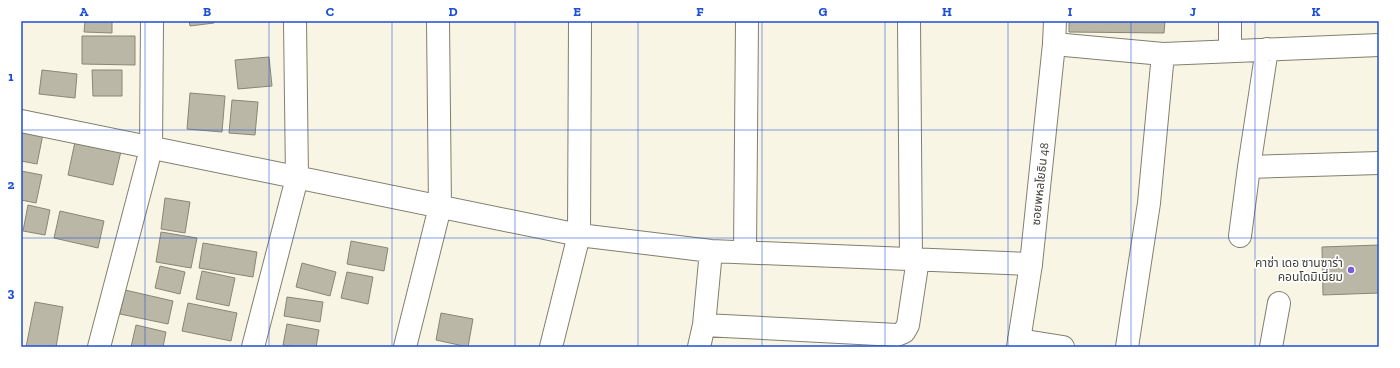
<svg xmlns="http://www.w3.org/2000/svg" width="1400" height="368" font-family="'Zilla Slab','Noto Sans Thai',serif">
<rect width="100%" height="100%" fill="#f8f5e4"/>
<!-- building -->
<path fill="#bab7a6" stroke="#888676" d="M85,21H112V33L84,32Z
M189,21H214V23L190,26Z
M1069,21H1165L1164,33L1069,32Z
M82,36H135V65L82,64Z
M269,57L272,86L238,89L235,60Z
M42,70L77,74L75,98L39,94Z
M92,70H122V96H93Z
M190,93L225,96L222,132L187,129Z
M232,100L258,102L255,135L229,133Z
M21,130L43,134L37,164L21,161Z
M76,137L122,147L113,185L68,175Z
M21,171L42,175L36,203L21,200Z
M165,198L190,202L185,233L161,229Z
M28,205L50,210L45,235L23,231Z
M60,211L104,221L98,248L54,238Z
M161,232L197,238L191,268L156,262Z
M351,241L388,248L384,271L347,264Z
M203,243L257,252L253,277L199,268Z
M1379,245V293L1323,295L1322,247Z
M302,263L336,272L330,296L296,287Z
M160,266L185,272L180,294L155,288Z
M202,271L235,278L229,306L196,299Z
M347,272L373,277L368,304L341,298Z
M125,290L173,301L168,324L120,314Z
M287,297L323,302L320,322L284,316Z
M35,302L63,307L56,347H26Z
M188,303L237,313L231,341L182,331Z
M441,313L473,319L468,347L436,340Z
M287,324L319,330L316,347H295L283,345Z
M136,325L166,332L163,347H131Z"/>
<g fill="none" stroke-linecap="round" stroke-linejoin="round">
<!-- minor casing -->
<g stroke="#827f70" stroke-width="24">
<path id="minor" d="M909,21L911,259
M1054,44L1163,54L1379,45
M1230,51V21
M21,121L579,235L711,251L1031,264
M1249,167L1379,163
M1240,236L1249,167L1267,49
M745,252L747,21
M704,325L897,335L904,332L908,325L918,259
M1019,340L1063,347
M99,347L151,149L152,21
M253,347L297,178L295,21
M405,347L440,207L438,21
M551,347L579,235L580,21
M699,347L704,325L711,251
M1127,347L1149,203L1163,54
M1271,347L1279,303"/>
</g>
<!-- tertiary casing -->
<g stroke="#827f70" stroke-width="24">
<path id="tertiary" d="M1018,347L1031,264L1054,44L1055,21"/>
</g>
<!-- minor -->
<use href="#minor" stroke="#fff" stroke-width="22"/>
<!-- tertiary -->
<use href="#tertiary" stroke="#fff" stroke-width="22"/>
</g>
<!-- grid -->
<path fill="none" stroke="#1d4ed8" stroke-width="1" stroke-opacity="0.55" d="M145,21V347M269,21V347M392,21V347M515,21V347M638,21V347M762,21V347M885,21V347M1008,21V347M1131,21V347M1255,21V347M21,130H1379M21,238H1379"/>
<!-- markers -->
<circle fill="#795cd6" stroke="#fff" stroke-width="1.5" cx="1351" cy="270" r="4"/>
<g text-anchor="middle" stroke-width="3.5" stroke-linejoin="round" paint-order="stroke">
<!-- street labels -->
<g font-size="12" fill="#3e3d36" stroke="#fff">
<text transform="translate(1040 184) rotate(-84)" y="4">ซอยพหลโยธิน 48</text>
</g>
<!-- poi labels -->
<g font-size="12" fill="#3e3d36" stroke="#fff" text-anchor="end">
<text x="1343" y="267">คาซ่า เดอ ซานซาร่า<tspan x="1343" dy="14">คอนโดมิเนี่ยม</tspan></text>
</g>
</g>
<!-- border -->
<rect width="1400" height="368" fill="none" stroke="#ffffff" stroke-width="44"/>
<rect x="22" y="22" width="1356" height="324" fill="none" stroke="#1d4ed8" stroke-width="1.5"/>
<g font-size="13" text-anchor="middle" font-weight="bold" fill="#1d4ed8">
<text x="84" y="16">A</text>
<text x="207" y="16">B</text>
<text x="330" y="16">C</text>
<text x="453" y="16">D</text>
<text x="577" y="16">E</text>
<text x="700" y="16">F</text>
<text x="823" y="16">G</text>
<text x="947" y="16">H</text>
<text x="1070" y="16">I</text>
<text x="1193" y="16">J</text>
<text x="1316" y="16">K</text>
<text x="11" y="81">1</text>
<text x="11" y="189">2</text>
<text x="11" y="297">3</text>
</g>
</svg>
